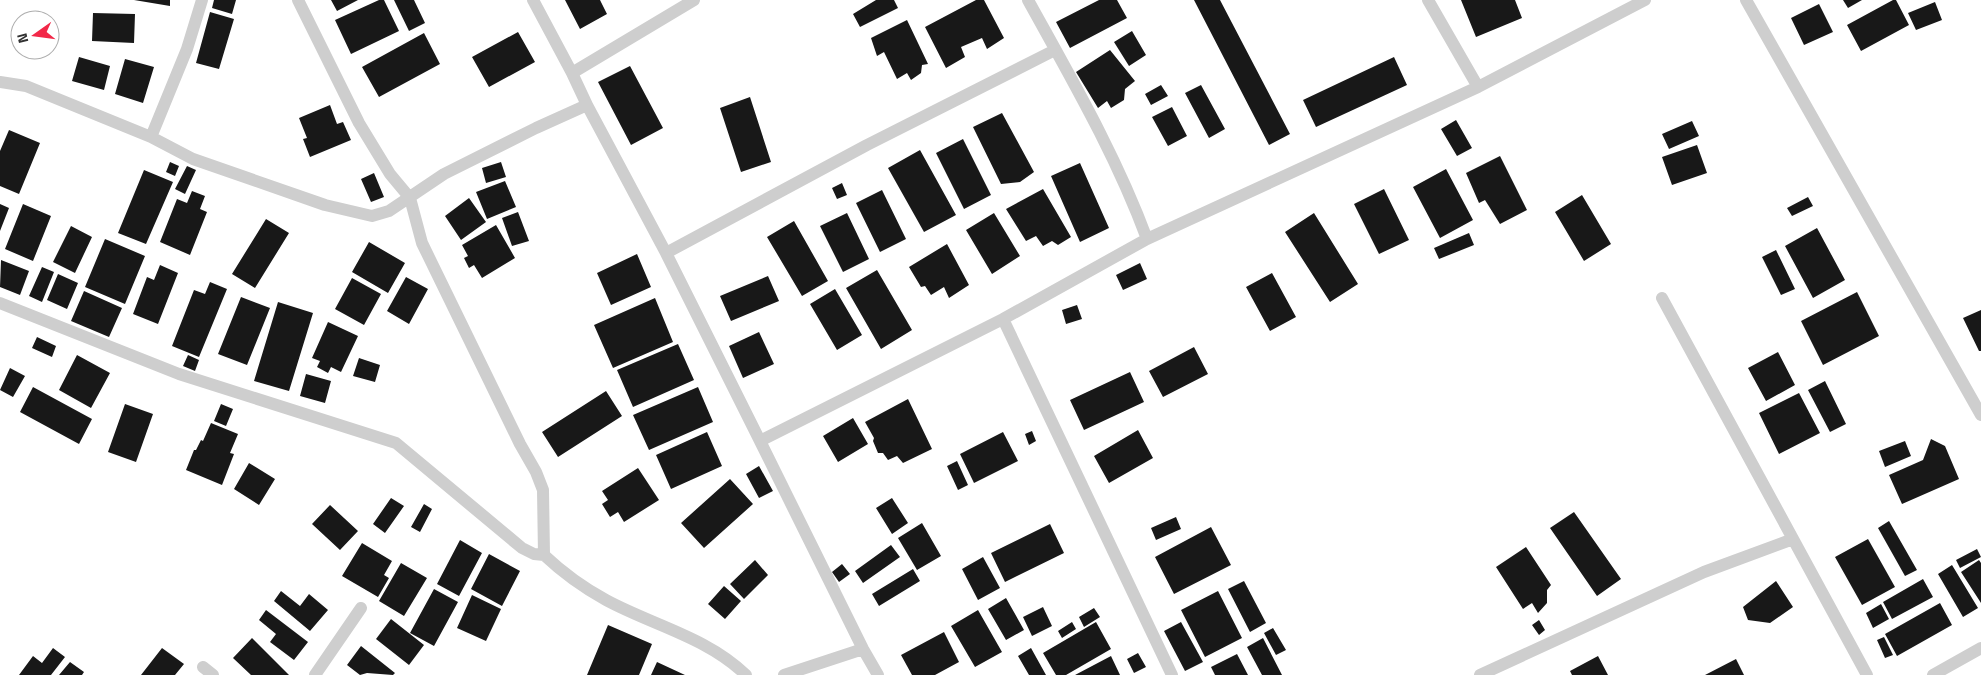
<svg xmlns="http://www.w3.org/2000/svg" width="1981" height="675" font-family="'Titillium Web',sans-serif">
<rect width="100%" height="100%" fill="#fff"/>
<!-- building -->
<path fill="#181818" d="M134,0H170V6Z
M214,0H236L232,14L212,8Z
M331,0H358L337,11Z
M379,0H384L399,31L351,54L335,20Z
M394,0H414L425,23L409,31Z
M565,0H600L607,14L580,29Z
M876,0H894L898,8L860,27L853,14Z
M976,0H984L1004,38L987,49L982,38L961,47L965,57L946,68L925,27Z
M1099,0H1117L1127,18L1070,48L1056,22Z
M1194,0H1220L1290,134L1269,145Z
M1461,0H1515L1522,18L1476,37Z
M1843,0H1862L1848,8Z
M1893,0H1896L1909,25L1861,51L1847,25Z
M1935,2L1942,20L1916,30L1908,13Z
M1819,4L1833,32L1804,45L1791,18Z
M210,12L234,19L219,69L196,63Z
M93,13L135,14L134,43L92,41Z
M907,20L928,64L922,65L921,73L911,80L907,73L897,79L884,52L877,56L871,38Z
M1132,31L1146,55L1129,66L1114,42Z
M518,32L535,62L489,87L472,57Z
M424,33L440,64L379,97L362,67Z
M1110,50L1135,81L1125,89L1124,100L1111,108L1107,101L1098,108L1076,72Z
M79,57L110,66L104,90L72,81Z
M1394,57L1407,85L1316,127L1303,100Z
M125,59L154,67L143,103L115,94Z
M630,66L663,128L631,145L598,82Z
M1161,85L1168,96L1151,105L1145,94Z
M1201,85L1225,129L1209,138L1185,93Z
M750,97L771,162L741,172L720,108Z
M330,105L337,124L343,122L351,140L310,157L303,139L307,138L299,118Z
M1172,107L1187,136L1168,146L1152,117Z
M1002,113L1034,172L1020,182L1001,184L973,127Z
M1456,120L1472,148L1457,156L1441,129Z
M1692,121L1699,136L1669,149L1662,134Z
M9,130L40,143L19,194L0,186V151Z
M963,139L991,195L964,209L936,153Z
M1697,145L1707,173L1672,185L1662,157Z
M920,150L956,215L924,232L888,168Z
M1500,156L1527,210L1500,224L1485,200L1479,203L1466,173Z
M170,162L179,166L175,176L166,172Z
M501,162L506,177L486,183L482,168Z
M1080,163L1109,228L1080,242L1051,176Z
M187,166L196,170L185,194L175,189Z
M1446,169L1473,220L1440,238L1413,187Z
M144,170L173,182L146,244L118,233Z
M374,173L384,197L371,202L361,179Z
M505,181L516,207L487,219L476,192Z
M842,183L847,195L837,199L832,188Z
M1043,189L1071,237L1058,245L1052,241L1043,246L1036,236L1026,241L1006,209Z
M1384,189L1409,240L1379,254L1354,204Z
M882,190L906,239L880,252L856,203Z
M192,191L205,196L200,209L207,212L190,255L160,242L177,199L187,203Z
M1582,195L1611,244L1584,261L1555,212Z
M1808,197L1813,206L1792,216L1787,208Z
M469,198L486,222L461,240L445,216Z
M0,204L9,208L0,231Z
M23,204L51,216L33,261L5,249Z
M518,212L529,241L512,246L502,218Z
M847,213L869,259L843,272L820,226Z
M994,213L1020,256L992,274L966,230Z
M1314,213L1358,284L1330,302L1285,232Z
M266,219L289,233L255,288L232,274Z
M794,221L828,281L802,296L767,237Z
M496,225L515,258L482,278L474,265L469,268L464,258L468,256L462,245Z
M71,226L92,237L75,273L53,262Z
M1817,228L1845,280L1813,298L1785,246Z
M1469,233L1474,245L1439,259L1434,248Z
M105,239L145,256L125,304L85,287Z
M369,242L405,263L388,293L352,272Z
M947,244L969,285L949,298L944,287L931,295L925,286L921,287L909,267Z
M1776,250L1795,289L1781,295L1762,257Z
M637,254L651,287L611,305L597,273Z
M1,260L29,271L20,295L0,287Z
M1140,263L1147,279L1123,290L1116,275Z
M160,265L178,273L158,324L133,314L147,277L154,280Z
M42,267L54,272L42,302L29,296Z
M877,270L912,330L881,349L846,288Z
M1272,273L1296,317L1270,331L1246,287Z
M58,274L78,283L67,309L47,300Z
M768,276L779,301L731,321L720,296Z
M406,277L428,289L409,324L387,311Z
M352,278L381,294L364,325L335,309Z
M210,282L227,289L199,357L172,346L194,290L205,294Z
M835,289L862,335L837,350L810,304Z
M84,291L122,308L109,337L71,321Z
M1857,292L1879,336L1823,365L1801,321Z
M241,297L270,308L247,365L218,354Z
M655,298L673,342L613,368L594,325Z
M278,302L313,313L289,391L254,381Z
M1077,305L1082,319L1066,324L1062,310Z
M1981,310V351H1979L1963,318Z
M328,322L358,336L341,372L331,367L328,373L317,367L320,361L312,358Z
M759,332L774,364L743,378L729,346Z
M37,337L56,346L52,357L32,348Z
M678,344L694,380L633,407L617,370Z
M1194,347L1208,374L1163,397L1149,371Z
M1778,352L1795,385L1766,401L1748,368Z
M77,355L110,373L91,408L59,390Z
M188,355L199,360L195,371L183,366Z
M359,358L380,365L375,382L353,376Z
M10,368L25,376L13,397L0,390Z
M1130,372L1144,402L1084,430L1070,400Z
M306,374L331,381L325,403L300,396Z
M1825,381L1846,424L1830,432L1808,390Z
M33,387L92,419L79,444L20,412Z
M698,387L713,422L649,450L633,415Z
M606,391L622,416L558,457L542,432Z
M1799,393L1820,433L1779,454L1759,413Z
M908,399L932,449L903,463L897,456L888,460L883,453H878L873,441L874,438L865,422Z
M125,404L153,414L136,462L108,452Z
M221,404L233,409L226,426L214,421Z
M853,418L868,444L838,462L823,436Z
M211,423L238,434L230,453L234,454L222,485L186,470L194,450H196L201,440L203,441Z
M1138,430L1153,458L1109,483L1094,456Z
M1032,431L1036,441L1029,445L1025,434Z
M707,432L722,466L671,489L656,455Z
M1003,432L1018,461L974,483L960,454Z
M1931,439L1945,446L1959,479L1902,504L1889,475L1923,460Z
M1905,441L1911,456L1885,467L1879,451Z
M957,461L968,485L958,490L947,466Z
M249,463L275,479L259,505L234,489Z
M759,466L773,491L759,498L746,474Z
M638,468L659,500L624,522L618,512L610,517L602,504L608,500L602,491Z
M730,479L753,504L704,548L681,523Z
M391,498L404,506L385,533L373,524Z
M892,498L908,523L892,534L876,508Z
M424,504L432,509L420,532L411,527Z
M330,505L358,531L340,550L312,524Z
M1574,512L1621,579L1597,596L1550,528Z
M1176,517L1181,529L1156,540L1151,528Z
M1889,521L1917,570L1905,576L1878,528Z
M922,523L941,556L917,570L898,538Z
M1050,524L1064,553L1005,582L991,553Z
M1211,527L1231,565L1174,594L1155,557Z
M1868,539L1895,587L1862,605L1835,557Z
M460,540L482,553L459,596L437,584Z
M362,543L392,561L384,575L389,578L378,597L342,576Z
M891,545L900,557L863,583L855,571Z
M1526,547L1551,585L1547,590V603L1538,613L1532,603L1523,609L1496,567Z
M1977,549L1981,557L1960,568L1956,560Z
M489,554L520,571L502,606L471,589Z
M983,557L1000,588L978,600L962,569Z
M755,560L768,575L744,599L730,584Z
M1979,560L1981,563V603L1961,572Z
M401,563L427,578L404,616L379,601Z
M842,564L850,574L839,582L832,572Z
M1952,565L1978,608L1963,617L1938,574Z
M913,569L920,581L879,606L872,594Z
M1923,579L1933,597L1892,619L1883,602Z
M1244,581L1266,623L1250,632L1228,589Z
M1776,581L1793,607L1770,623L1748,620L1743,607Z
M724,586L741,601L725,619L708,604Z
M434,589L458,602L434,646L410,633Z
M281,591L300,606L309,594L328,610L310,631L274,601Z
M1218,591L1242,638L1205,657L1181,610Z
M472,595L501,609L486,641L457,628Z
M1006,598L1024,630L1006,640L988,609Z
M1940,603L1952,625L1897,656L1885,634Z
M1881,604L1889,619L1873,628L1866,613Z
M1043,607L1052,626L1032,636L1023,617Z
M1094,608L1100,617L1084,627L1079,617Z
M266,610L308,642L294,660L270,642L276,634L259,620Z
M978,610L1002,652L975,667L951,626Z
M391,619L424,645L409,665L376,639Z
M1539,620L1545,630L1539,635L1532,625Z
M1072,622L1076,629L1062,638L1058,631Z
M1096,622L1111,649L1066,675H1056L1043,653Z
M1181,622L1203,662L1185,671L1164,631Z
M608,625L652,644L639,675H587Z
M1273,628L1286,650L1276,655L1264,633Z
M944,632L959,662L935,675H912L901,655Z
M1884,637L1893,655L1885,658L1877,640Z
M252,638L289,675H251L233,658Z
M1263,638L1282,675H1262L1247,647Z
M361,646L395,673L393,675L367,673L360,675L347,665Z
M53,648L65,657L51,675H19L33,656L42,663Z
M162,648L184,664L175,675H141Z
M1031,648L1046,675H1029L1018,656Z
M1138,653L1146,667L1134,673L1127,659Z
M1237,654L1248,675H1215L1211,667Z
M1111,656L1120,675H1075Z
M1598,656L1608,675H1572L1570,671Z
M1736,659L1744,675H1705Z
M70,662L84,672L82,675H59Z
M657,662L685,675H651Z"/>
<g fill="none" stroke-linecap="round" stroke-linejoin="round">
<!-- street -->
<path stroke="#cecece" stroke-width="12" d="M298,0L359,123L390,174L410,198L422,243L520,444L536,472L543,490L544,555C562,572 584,588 606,600C652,625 707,637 746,675
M533,0L572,73
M694,0L572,73L587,105L666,253L760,441
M1028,0C1071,78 1116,155 1147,239
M1428,0L1478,87
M1746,0L1981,415
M0,82L26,86L151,137L193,159L325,205L372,216L389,211L444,174L536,128L587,105
M151,137L187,49L202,0
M666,253L867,145L1055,50
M1662,298L1867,675
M0,303L179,374L396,443L522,548L534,554L544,555
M1003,319L1172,675
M203,667L213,675
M315,675L361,608
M784,675L863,649
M878,675L863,649L760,441L1003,319L1147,239L1478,87L1645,0
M1480,675L1704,572L1793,539
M1933,675L1981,648"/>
</g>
<!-- north arrow -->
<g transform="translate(35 35) rotate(256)"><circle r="24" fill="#ffffff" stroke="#adadad"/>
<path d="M0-4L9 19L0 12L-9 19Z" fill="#f22848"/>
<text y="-8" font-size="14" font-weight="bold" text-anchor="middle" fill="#313131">N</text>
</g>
</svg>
